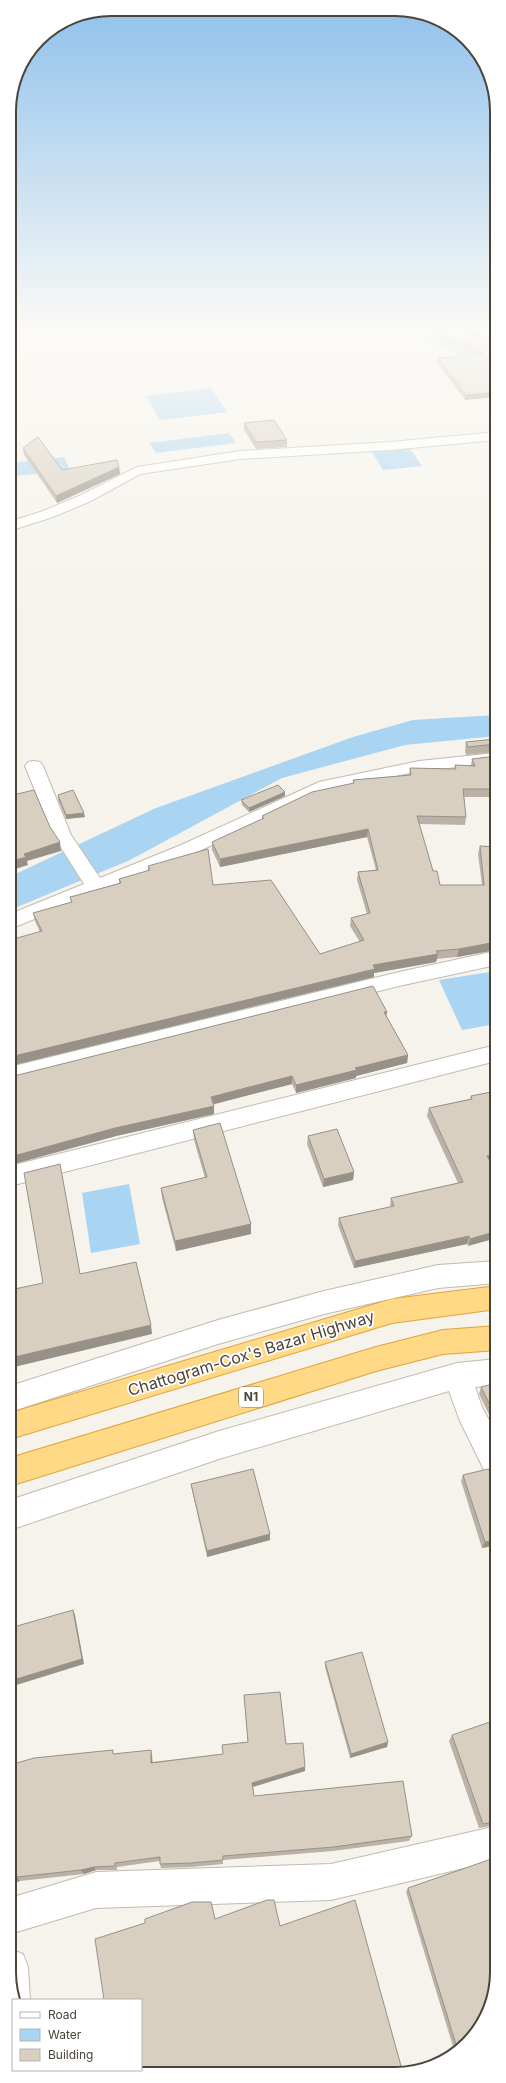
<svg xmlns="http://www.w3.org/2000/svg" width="506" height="2083" font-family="Inter,sans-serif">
<rect width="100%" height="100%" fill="#f6f3ec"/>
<!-- water -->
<path fill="#a9d4f2" d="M211,388L227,412L160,420L146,396Z
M229,433L236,443L156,453L149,443Z
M410,449L422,466L383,470L372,452Z
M64,457L70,470L16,476L11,463Z
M496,715V736L405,745L282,778L130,860L10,910L9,877L156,808L353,737L413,720Z
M496,971V1024L462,1030L439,980Z
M129,1184L140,1244L91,1253L82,1193Z"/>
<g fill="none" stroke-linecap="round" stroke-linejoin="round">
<!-- canal -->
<path fill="#a9d4f2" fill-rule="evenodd" d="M409,329H427L463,346L496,358V367L453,352L411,332Z"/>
<!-- minor casing -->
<g stroke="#c2bbae" stroke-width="2">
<path id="minor" d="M440,329H453L472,339L496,347V354L464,343Z
M496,432V440L390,450L240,459L140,474L91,501L53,517L9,531V522L43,511L81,495L137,467L240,451L390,442Z
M496,753V763L419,771L330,790L195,853L10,929V914L84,884L53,835L25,766L28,762L34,761L40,762L43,766L71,835L100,878L181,845L319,782L419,761Z
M496,951V965L399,986L10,1084V1067L399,972Z
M496,1045V1061L10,1186V1166Z
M497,1261V1283L438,1288L324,1314L218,1344L10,1412V1386L218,1320L324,1291L438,1265Z
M497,1359V1385L475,1387L482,1407L497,1435V1480L487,1476L460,1421L449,1391L219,1459L10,1530V1500L219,1431L457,1363Z
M497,1826V1860L331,1900L96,1908L10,1934V1898L96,1872L331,1864Z
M10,1949L23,1954L28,1967L30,2000H14L10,1986Z"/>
</g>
<!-- trunk casing -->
<g stroke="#e0a43c" stroke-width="2">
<path id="trunk" d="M497,1286V1309L392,1323L10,1439V1413L392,1299Z
M497,1326V1350L443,1354L376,1371L10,1486V1458L376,1347L443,1330Z"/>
</g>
<!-- minor -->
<use href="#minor" fill="#fff" fill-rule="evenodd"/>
<!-- trunk -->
<use href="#trunk" fill="#ffd985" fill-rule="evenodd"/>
</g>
<!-- wall -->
<path fill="#bab2a6" d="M422,329H447L464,339L496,350L465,400L437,363L438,358L474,355Z
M456,329H496V345L473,338Z
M244,423L287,440V447L256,449L244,430Z
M23,448L62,470L119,467L120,474L57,503L24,455Z
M496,739V752L466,755L465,750L466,742Z
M496,756V797H464L466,817L465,825L419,824L433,871L440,885H482L478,854L480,846L496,847V951V950L457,957L437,959L436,962L374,973V977L10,1066V940L40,932L35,921L33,913L71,902L70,897L119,883V879L148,871V866L213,885L320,954L360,942L350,926L351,918L367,914L357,880L358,872L376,870L367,837L220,867L212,850V842L262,819V816L353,783V780L409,775L410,768L455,769V765H471L472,759Z
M58,795L85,817L66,819L58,800Z
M285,796L249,812L242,805L241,800Z
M387,1017L408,1055L407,1063L356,1076V1078L296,1093L292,1084L213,1104L214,1114L116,1136L10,1165V1077Z
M496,1091L491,1163L468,1246L467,1244L354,1268L338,1225L339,1218L390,1207L391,1198L458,1183L427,1116L429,1108L470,1099L471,1096Z
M193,1130L251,1224V1234L176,1251L162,1198L161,1188L205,1178L194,1140Z
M308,1136L354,1172L353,1180L323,1187L307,1144Z
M497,1383V1431L479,1394L481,1387Z
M463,1475L497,1477V1545L482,1548L461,1481Z
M191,1484L270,1534V1540L207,1557L192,1490Z
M325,1662L388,1742L387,1747L350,1758L325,1667Z
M244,1695L286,1744L305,1771L253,1787L254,1796L412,1836L409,1841L333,1851L223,1860V1864L192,1867L161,1868L160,1864V1861L117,1867V1870H96L84,1874L20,1881L10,1884L115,1754L152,1755V1762L223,1754L248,1742Z
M497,1723V1825L479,1828L449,1741L452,1735Z
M408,1888L472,2039L455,2053L406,1892Z"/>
<!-- shaded-wall -->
<path fill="#979187" d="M19,329H57L15,333V330Z
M496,392V397L465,400L466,395Z
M119,467L120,474L57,503L56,496Z
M9,577H10L11,584H9Z
M285,792V796L249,812V808Z
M84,813L85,817L66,819V815Z
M368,829L367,837L220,867V859Z
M60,842L61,851L27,861L28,865L9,871V862L24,854Z
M496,942V950L457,957L459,949Z
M438,954L436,962L374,973V977L10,1066V1067V1057L373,965Z
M384,1012H387L386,1020Z
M408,1055L407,1063L356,1076V1078L296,1093V1085L355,1068Z
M292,1076V1084L211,1105V1097Z
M214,1106V1114L116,1136L10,1165V1157L115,1128Z
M496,1154V1161L486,1164L487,1156Z
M354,1172L353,1180L323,1187L324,1179Z
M251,1224V1234L176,1251L175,1241Z
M497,1231V1238L468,1246L470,1239Z
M469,1236L467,1244L354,1268L355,1261Z
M151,1325L152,1334L10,1368V1358Z
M270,1534V1540L207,1557V1551Z
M497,1540V1545L482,1548L485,1542Z
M73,1610L75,1615L84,1664L10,1687V1681Z
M388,1742L387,1747L350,1758L351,1754Z
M151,1750L152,1755L153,1768L151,1763Z
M305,1767V1771L252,1787V1783Z
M94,1867L96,1870L84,1874L81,1870Z
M17,1877L20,1881L10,1884V1880Z"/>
<!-- building -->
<path fill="#d8cfc1" stroke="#979187" d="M433,329H447L464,339L496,350V392L466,395L438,358L484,354Z
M467,329H496V340L473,332Z
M274,420L287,440L256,442L244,423Z
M38,437L62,470L117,460L119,467L56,496L23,448Z
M496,739V744L468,747L466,742Z
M496,756V789H463L466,817L417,816L433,871H437L440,885H484L480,846L496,847V942L459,949L436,951L438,954L373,965L375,969L10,1057V940L42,931L33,913L72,902L70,897L74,896L121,883L119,879L150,870L148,866L208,849L213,885L271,880L320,954L364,940L351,918L370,913L358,872L378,870L368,829L220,859L212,842L264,818L262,816L312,792L354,783L353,780L411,775L410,768L456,769L455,765L475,766L472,759Z
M278,785L285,792L249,808L241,800Z
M34,790L50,827L60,842L24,854L26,857L9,862V796Z
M73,790L84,813L66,815L58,795Z
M373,986L387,1012H384L408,1055L355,1068L357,1070L296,1085L292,1076L211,1097L214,1106L115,1128L10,1157V1077Z
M496,1091V1154L487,1156L496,1172L497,1231L470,1239L469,1236L355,1261L339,1218L394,1206L391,1198L463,1182L429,1108L472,1099L471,1096Z
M220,1123L251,1224L175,1241L161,1188L207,1177L193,1130Z
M337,1129L354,1172L324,1179L308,1136Z
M60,1164L80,1274L136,1262L151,1325L10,1358V1290L43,1283L24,1173Z
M497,1383V1419L481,1387Z
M253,1469L270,1534L207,1551L191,1484Z
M488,1469L495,1474L497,1477V1540L485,1542L463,1475Z
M73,1610L82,1659L10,1681V1628Z
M362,1652L388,1742L351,1754L325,1662Z
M280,1692L286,1744L303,1743L305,1767L252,1783L254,1796L403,1781L412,1836L334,1847L223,1856V1860L191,1863L160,1864V1857L115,1863V1866L94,1867L81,1870L17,1877L10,1880V1765L34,1758L113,1750V1754L151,1750V1763L223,1754L222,1745L248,1742L244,1695Z
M496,1720L497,1723V1821L483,1824L452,1735Z
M497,1857V1979L489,2011L472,2039L458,2051L408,1888Z
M267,1900H274L280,1926L355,1900L403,2073L116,2072V2070H141V2000H104L95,1939L145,1923V1919L192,1902H211L215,1919Z"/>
<!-- sky -->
<linearGradient id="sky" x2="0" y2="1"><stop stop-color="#8fc1ec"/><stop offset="0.53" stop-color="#fbfaf6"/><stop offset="1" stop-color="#fbfaf6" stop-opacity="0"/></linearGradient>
<rect width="506" height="621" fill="url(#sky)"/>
<g text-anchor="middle" stroke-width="3.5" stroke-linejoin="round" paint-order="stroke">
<!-- shield labels -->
<rect fill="#fff" stroke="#817c74" stroke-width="1" x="239" y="1387" width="24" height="20" rx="3"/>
<g font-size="12" font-weight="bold" fill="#4b4439">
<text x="251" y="1401">N1</text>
</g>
<!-- near-street labels -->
<g font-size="16" fill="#4b4439" stroke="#fff">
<text transform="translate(251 1353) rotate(-17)" y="6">Chattogram-Cox's Bazar Highway</text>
</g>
</g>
<!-- crop -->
<path d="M0 0H506V2083H0ZM111 16H395A95 95 0 0 1 490 111V1972A95 95 0 0 1 395 2067H111A95 95 0 0 1 16 1972V111A95 95 0 0 1 111 16Z" fill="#fff" fill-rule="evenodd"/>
<path fill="none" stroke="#4b4439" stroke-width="2" d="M111 16H395A95 95 0 0 1 490 111V1972A95 95 0 0 1 395 2067H111A95 95 0 0 1 16 1972V111A95 95 0 0 1 111 16Z"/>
<!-- legend -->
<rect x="12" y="1999" width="130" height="72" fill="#ffffff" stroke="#b7b4b0"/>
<rect x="20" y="2012" width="20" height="6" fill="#ffffff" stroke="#b7b4b0"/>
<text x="48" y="2019" font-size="12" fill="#4b4439">Road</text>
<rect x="20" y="2029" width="20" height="12" fill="#a9d4f2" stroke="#b7b4b0"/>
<text x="48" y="2039" font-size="12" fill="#4b4439">Water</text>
<rect x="20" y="2049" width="20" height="12" fill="#d8cfc1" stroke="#b7b4b0"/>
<text x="48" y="2059" font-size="12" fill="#4b4439">Building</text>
</svg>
